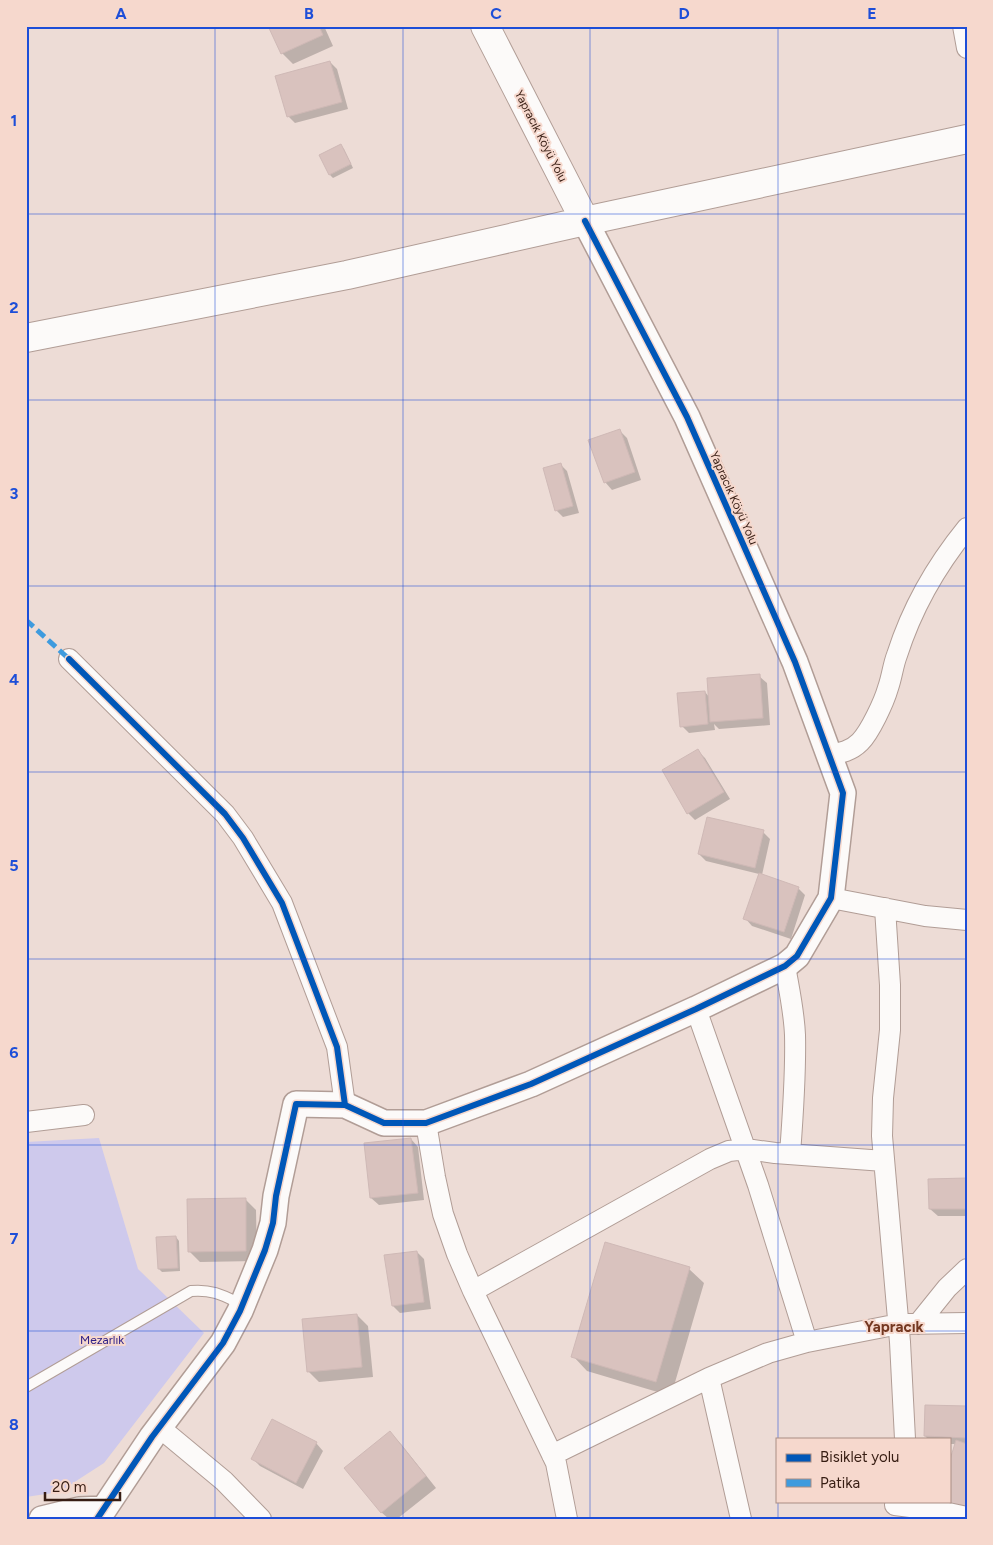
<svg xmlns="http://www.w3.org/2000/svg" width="993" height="1545" font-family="Figtree,sans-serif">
<rect width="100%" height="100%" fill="#eddcd6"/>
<!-- green -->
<path fill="#cec9ec" d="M99,1138L138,1269L204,1333L104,1463L59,1492L26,1497V1142Z"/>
<!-- shadow -->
<path fill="#0003" d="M269,26H324L333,46L293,64L282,53Z
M330,62L337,69L348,109L295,123L288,116Z
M341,146L344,149L353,168L333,178L330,175Z
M620,431L627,438L641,480L612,490L605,482Z
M560,464L567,471L579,513L563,517L556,510Z
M759,676L767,683L770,725L719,729L714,724L715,730L689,733L682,726L705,692L710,698Z
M698,751L705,758L730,799L695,820L688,813Z
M763,832L770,839L762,875L798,888L805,895L791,939L752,926L745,918L759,874L706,861L699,854Z
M411,1139L418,1147L424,1200L379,1205L371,1198Z
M967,1180V1216H938L930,1209Z
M245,1199L256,1210L257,1261L200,1262L189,1251Z
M176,1237L179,1241L180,1271L162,1272L159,1269Z
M417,1252L424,1259L431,1309L400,1313L393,1306Z
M689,1269L704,1283L671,1396L587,1371L573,1356Z
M357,1315L368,1326L373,1377L319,1382L308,1371Z
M967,1408V1513L941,1501H949L956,1444H949V1439H928L925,1436Z
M390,1433L401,1444L436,1488L397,1519H389L381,1512Z
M316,1443L323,1451L303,1489L260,1466L253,1459Z"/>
<!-- building -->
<path fill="#d9c2be" stroke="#cfb9b6" d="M268,26H319L323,35L281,54Z
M330,61L342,102L287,117L275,76Z
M341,144L351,164L329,175L319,155Z
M620,429L635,472L604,483L588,440Z
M561,463L573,506L555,511L543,468Z
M760,674L763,718L710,722L707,678Z
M705,691L708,724L680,727L677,693Z
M698,749L724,792L687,814L662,770Z
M707,817L764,830L755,868L698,854Z
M759,873L799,887L784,932L743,919Z
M411,1138L418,1193L370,1198L364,1143Z
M967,1178V1209H929L928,1179Z
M246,1198V1251L188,1252L187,1199Z
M176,1236L178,1268L158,1269L156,1237Z
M605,1242L690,1267L656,1382L571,1357Z
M417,1251L424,1302L392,1306L384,1255Z
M357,1314L362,1367L307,1372L302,1319Z
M925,1405L967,1406L966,1438L924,1436Z
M272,1419L317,1442L296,1483L251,1459Z
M390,1431L426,1476L381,1513L344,1468Z
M956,1440L967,1444V1509L942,1501H949V1463Z"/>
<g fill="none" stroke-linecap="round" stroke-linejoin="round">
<!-- service casing -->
<g stroke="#b19d96" stroke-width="12">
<path id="service" d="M26,1387L191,1291C213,1289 224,1296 243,1305"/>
</g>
<!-- minor casing -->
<g stroke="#b19d96" stroke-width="22">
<path id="minor" d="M963,26L967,48
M69,659L225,814L243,838L282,903L337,1047L345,1105
M829,755C841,753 851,751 860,742C870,732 884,702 888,688C892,677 893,665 897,655C912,608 936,566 967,528
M831,898L925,916L967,920
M885,908L890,985V1030L883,1098L882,1136L900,1342L905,1439
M785,966C789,989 794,1011 795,1035C796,1075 793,1114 790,1154
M696,1009L758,1185L807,1342
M26,1122L84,1115
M426,1123L435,1177L443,1214L457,1254L473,1291L556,1463L567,1519
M473,1291L710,1159L729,1151L746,1149L775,1153L884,1161
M918,1324L947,1288L967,1269
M709,1378L741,1519
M159,1427L224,1481L261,1519
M552,1455L709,1378L768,1353L807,1342L899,1324L967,1323
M895,1505L934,1510L967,1517"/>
</g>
<!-- tertiary casing -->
<g stroke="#b19d96" stroke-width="28">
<path id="tertiary" d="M42,1519L79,1510L104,1509L152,1437L223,1343L240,1311L265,1250L273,1223L276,1196L296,1104L345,1105L384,1123H426L531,1084L696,1009L785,966L797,956L831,898L843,793L795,662L687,417L585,221"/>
</g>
<!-- secondary casing -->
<g stroke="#b19d96" stroke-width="30">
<path id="secondary" d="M485,26L585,221
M26,338L347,275L585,221L967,139"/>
</g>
<!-- service -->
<use href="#service" stroke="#fcfaf9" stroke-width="10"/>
<!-- minor -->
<use href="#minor" stroke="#fcfaf9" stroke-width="20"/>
<!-- tertiary -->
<use href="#tertiary" stroke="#fcfaf9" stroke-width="25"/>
<!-- secondary -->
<use href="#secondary" stroke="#fcfaf9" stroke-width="28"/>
<!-- quiet -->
<path stroke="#3e9bde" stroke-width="5" stroke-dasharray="10 5" stroke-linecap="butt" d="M26,620L69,659"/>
<!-- cycleway casing -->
<g stroke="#f6d8cd" stroke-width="9">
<path id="cycleway" d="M69,659L225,814L243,838L282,903L337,1047L345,1105
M97,1519L152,1437L223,1343L240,1311L265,1250L273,1223L276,1196L296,1104L345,1105L384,1123H426L531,1084L696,1009L785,966L797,956L831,898L843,793L795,662L687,417L585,221"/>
</g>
<!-- cycleway -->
<use href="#cycleway" stroke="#0057b8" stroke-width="6"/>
</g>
<!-- grid -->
<path fill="none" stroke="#1d4ed8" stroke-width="1" stroke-opacity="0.55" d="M215,26V1519M403,26V1519M590,26V1519M778,26V1439M26,214H967M26,400H967M26,586H967M26,772H967M26,959H967M26,1145H967M26,1331H967M778,1501V1519"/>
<g text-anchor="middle" stroke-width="4" stroke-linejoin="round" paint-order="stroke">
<!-- street labels -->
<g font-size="12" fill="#371d13" stroke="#f6d8cd">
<text transform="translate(541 136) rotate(63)" y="4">Yapracık Köyü Yolu</text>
<text transform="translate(734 498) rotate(66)" y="4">Yapracık Köyü Yolu</text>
</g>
<!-- park labels -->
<g font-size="12" fill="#302087" stroke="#f6d8cd">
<text x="102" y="1344">Mezarlık</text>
</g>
<!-- quarter labels -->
<g font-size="15" font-weight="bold" fill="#743821" stroke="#f6d8cd">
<text x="894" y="1332">Yapracık</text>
</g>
</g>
<!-- border -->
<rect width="993" height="1545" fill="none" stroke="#f6d8cd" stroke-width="55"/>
<!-- legend -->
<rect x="776" y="1438" width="175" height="65" fill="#f6d8cd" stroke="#aa8d83"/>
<rect x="786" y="1454" width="25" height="8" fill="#0057b8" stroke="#aa8d83"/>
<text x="820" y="1462" font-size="15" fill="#371d13">Bisiklet yolu</text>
<rect x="786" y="1479" width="25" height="8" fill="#3e9bde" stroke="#aa8d83"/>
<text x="820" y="1488" font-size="15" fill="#371d13">Patika</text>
<!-- scale -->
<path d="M45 1492v8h75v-8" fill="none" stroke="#371d13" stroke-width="2.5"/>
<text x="52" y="1492" font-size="15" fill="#371d13" stroke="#f6d8cd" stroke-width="4" paint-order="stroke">20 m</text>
<rect x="28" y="28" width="938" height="1490" fill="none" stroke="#1d4ed8" stroke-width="2"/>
<g font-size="16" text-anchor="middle" font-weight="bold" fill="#1d4ed8">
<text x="121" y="19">A</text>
<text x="309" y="19">B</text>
<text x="496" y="19">C</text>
<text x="684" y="19">D</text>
<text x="872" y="19">E</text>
<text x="14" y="126">1</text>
<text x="14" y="313">2</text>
<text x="14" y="499">3</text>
<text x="14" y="685">4</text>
<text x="14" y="871">5</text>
<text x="14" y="1058">6</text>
<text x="14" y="1244">7</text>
<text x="14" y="1430">8</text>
</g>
</svg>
